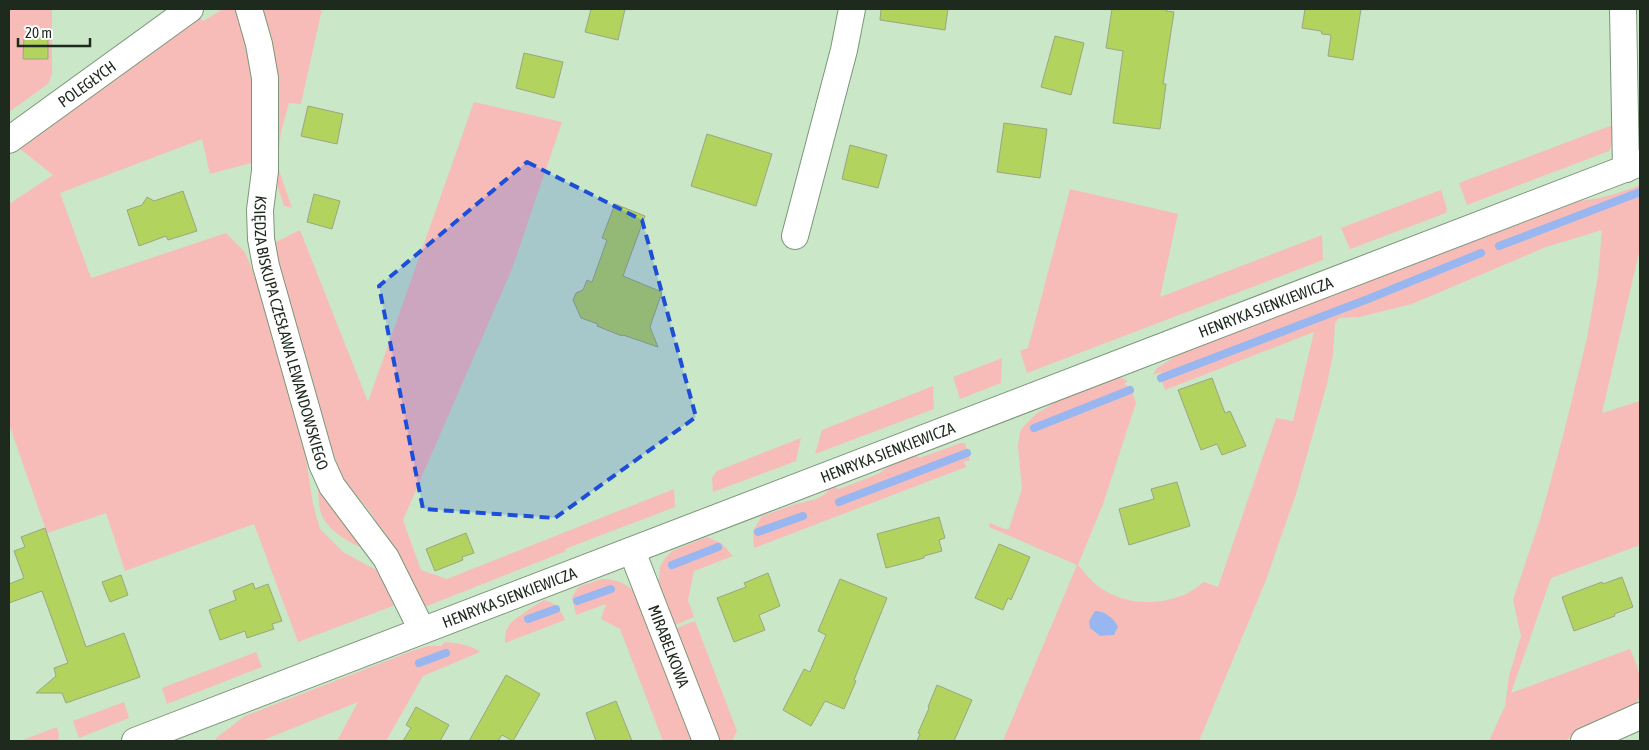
<svg xmlns="http://www.w3.org/2000/svg" width="1649" height="750" font-family="'Asap Condensed',sans-serif">
<rect width="100%" height="100%" fill="#cae7c8"/>
<!-- green -->
<path fill="#f7bcb8" fill-rule="evenodd" d="M9,9H52V74L48,84L9,112Z
M223,9H240L248,31L258,129L251,163L210,174L202,139L60,193L91,278L226,233L245,252L257,282L303,440L313,504L320,529L343,552L385,575L398,604L298,642L254,524L125,571L106,513L47,533L9,424V204L53,175L19,148L200,18L203,21Z
M259,9H322L301,104L289,103L281,132L277,164L292,208L284,206L271,166Z
M474,102L562,122L512,269L403,520L421,570L447,579L674,489L675,507L565,549L566,551L427,606H424L371,513L341,476L273,271L274,243L300,230L368,402Z
M1615,124L1613,142L1609,151L1467,205L1459,183Z
M1640,185V248L1602,413L1640,401V545L1551,578L1511,693L1630,649C1638,667 1647,689 1634,707L1577,732L1565,741H1489L1505,706L1509,676L1521,636L1513,600L1540,520L1562,440L1587,338L1598,276L1602,230L1546,247L1412,304L1359,317L1339,318L1335,323L1333,355L1327,384L1296,494L1266,580L1199,741H1003L1077,565L989,527L990,523L1005,529H1009L1022,489L1018,446L1020,432L1023,427L1036,414L1057,401L1117,378H1122L1128,381L1124,384L1131,388L1136,403L1103,504L1078,565C1084,572 1091,581 1099,587C1122,604 1155,606 1181,596C1190,593 1197,587 1204,582L1218,587L1276,418L1293,421L1314,332L1165,390L1160,376L1162,372L1153,375L1157,368L1181,353L1579,201C1601,199 1620,193 1640,185ZM1099,611L1110,616L1117,630L1114,635L1100,636L1090,628V619Z
M1070,189L1178,214L1160,297L1322,235L1323,260L1027,373L1020,351L1028,348Z
M1441,190L1447,209L1446,213L1350,249L1341,228Z
M1002,358L1001,383L960,399L953,377Z
M933,386L934,409L815,454L822,430Z
M801,438L796,461L713,492L712,478L717,471Z
M961,443H965L970,460L964,462L966,467L754,548L753,531L762,516L796,504L816,499L824,495L830,488L835,486L836,488L839,489L878,474L891,465L916,455L919,458Z
M317,464L373,554C357,545 333,536 323,518C317,508 318,477 317,464Z
M707,537L721,543L733,556L694,571L688,600L694,617L673,626L674,629L695,621L737,731L732,741H715L657,597L660,567L665,558L672,551Z
M602,579C623,579 631,588 645,602L698,741H663L620,629L601,619L606,604L576,615L572,597L578,587Z
M544,600C556,603 560,609 565,620L505,643C505,637 505,632 508,627C511,620 537,604 544,600Z
M445,642C457,643 472,645 480,652L423,676L386,741H337L358,702L261,741H216V738L245,716L412,651L428,646H441Z
M256,652L262,667L167,704L162,688Z
M124,702L129,718L79,738L73,721Z
M57,727L59,735L58,741H20Z"/>
<!-- water -->
<path fill="#98b6f0" d="M1095,611C1105,611 1114,618 1118,627L1114,635L1100,636L1090,628L1089,621Z"/>
<g fill="none" stroke-linecap="round" stroke-linejoin="round">
<!-- stream -->
<path stroke="#98b6f0" stroke-width="8" d="M1499,246L1640,192
M1161,378L1368,299L1481,253
M1034,428L1130,390
M839,502L967,453
M758,532L803,516
M672,565L718,547
M577,601L611,589
M528,619L556,609
M419,663L446,653"/>
</g>
<!-- building -->
<path fill="#b2d35d" stroke="#9aa682" d="M591,9H625L618,40L585,32Z
M881,9H948L945,30L880,20Z
M1112,9H1167L1166,11L1174,12L1163,84H1166L1160,129L1113,123L1123,51L1106,48Z
M1305,9H1361L1353,60L1328,56L1331,35L1322,34L1321,31L1302,28Z
M24,36H48V59H23Z
M1055,36L1084,43L1071,95L1041,87Z
M524,53L563,62L554,98L516,88Z
M308,106L343,114L337,144L301,136Z
M1004,123L1047,129L1040,178L997,172Z
M707,134L772,154L756,206L691,186Z
M850,145L887,155L878,188L842,179Z
M183,191L197,231L168,240L166,236L139,246L127,210L142,205L147,197L154,201Z
M314,194L340,201L332,229L307,222Z
M615,204L645,216L623,276L662,292L650,327L658,347L623,335L622,336L597,326L598,324L581,318L573,300L576,293L583,290L587,280L592,282L607,240L602,238Z
M1212,378L1225,413L1230,411L1246,446L1222,455L1217,444L1201,450L1178,390Z
M1177,482L1190,526L1129,545L1119,509L1154,499L1151,489Z
M939,517L945,538L939,540L942,551L924,556V558L886,568L877,534Z
M45,528L86,647L124,633L140,677L66,703L62,693H36L56,676L54,668L68,663L42,591L9,603V584L24,578L14,551L25,547L21,537Z
M466,533L474,553L462,557L463,560L435,571L426,549Z
M999,544L1030,557L1011,600L1008,598L1003,610L975,598Z
M768,573L780,606L759,615L765,630L734,642L717,598L746,587L744,583Z
M121,575L128,595L110,602L102,582Z
M1622,577L1633,607L1614,614L1615,616L1574,631L1562,597L1602,582L1603,584Z
M840,579L887,598L854,680L856,681L844,709L825,701L811,726L783,710L804,669L810,672L826,635L818,631Z
M253,583L255,589L268,584L282,621L272,624L274,629L247,638L245,631L220,640L209,610L236,600L233,591Z
M506,675L540,694L513,741L502,735L498,741H469Z
M937,685L972,700L954,741H917L920,734L918,733L929,708L928,707Z
M616,701L632,741H596L586,713Z
M416,707L449,725L440,741H403L411,728L406,725Z"/>
<g fill="none" stroke-linecap="round" stroke-linejoin="round">
<!-- minor casing -->
<g stroke="#7b9679" stroke-width="28">
<g id="minor">
<path id="s1" d="M249,9L259,44L265,78V171L260,210L261,239L266,266L322,464L332,486L386,558L422,630"/>
<path d="M1623,9L1626,169"/>
<path id="s2" d="M9,140L190,9"/>
<path d="M795,236L844,50L852,9"/>
<path id="s3" d="M632,551L706,741"/>
<path id="s4" d="M135,741L1640,163"/>
<path d="M1584,741L1640,716"/>
</g>
</g>
<!-- minor -->
<use href="#minor" stroke="#fff" stroke-width="26"/>
</g>
<!-- marked area -->
<path fill="#1d4ed8" fill-opacity="0.2" stroke="#1d4ed8" stroke-width="4" stroke-dasharray="10 6" stroke-linejoin="round" d="M527,162L642,220L696,417L555,518L423,509L379,286Z"/>
<g text-anchor="middle" stroke-width="4" stroke-linejoin="round" paint-order="stroke">
<!-- street labels -->
<g font-size="16" fill="#1f2a1e" stroke="#fff">
<text dy="6" stroke="none"><textPath href="#s2" startOffset="96">POLEGŁYCH</textPath></text>
<text dy="6" stroke="none"><textPath href="#s4" startOffset="1211">HENRYKA SIENKIEWICZA</textPath></text>
<text dy="6" stroke="none"><textPath href="#s1" startOffset="330">KSIĘDZA BISKUPA CZESŁAWA LEWANDOWSKIEGO</textPath></text>
<text dy="6" stroke="none"><textPath href="#s4" startOffset="806">HENRYKA SIENKIEWICZA</textPath></text>
<text dy="6" stroke="none"><textPath href="#s4" startOffset="401">HENRYKA SIENKIEWICZA</textPath></text>
<text dy="6" stroke="none"><textPath href="#s3" startOffset="102">MIRABELKOWA</textPath></text>
</g>
</g>
<!-- border -->
<rect width="1649" height="750" fill="none" stroke="#1f2a1e" stroke-width="20"/>
<!-- scale -->
<path d="M18 38v8h72v-8" fill="none" stroke="#1f2a1e" stroke-width="2.5"/>
<text x="25" y="38" font-size="15" fill="#1f2a1e" stroke="#ffffff" stroke-width="4" paint-order="stroke">20 m</text>
</svg>
